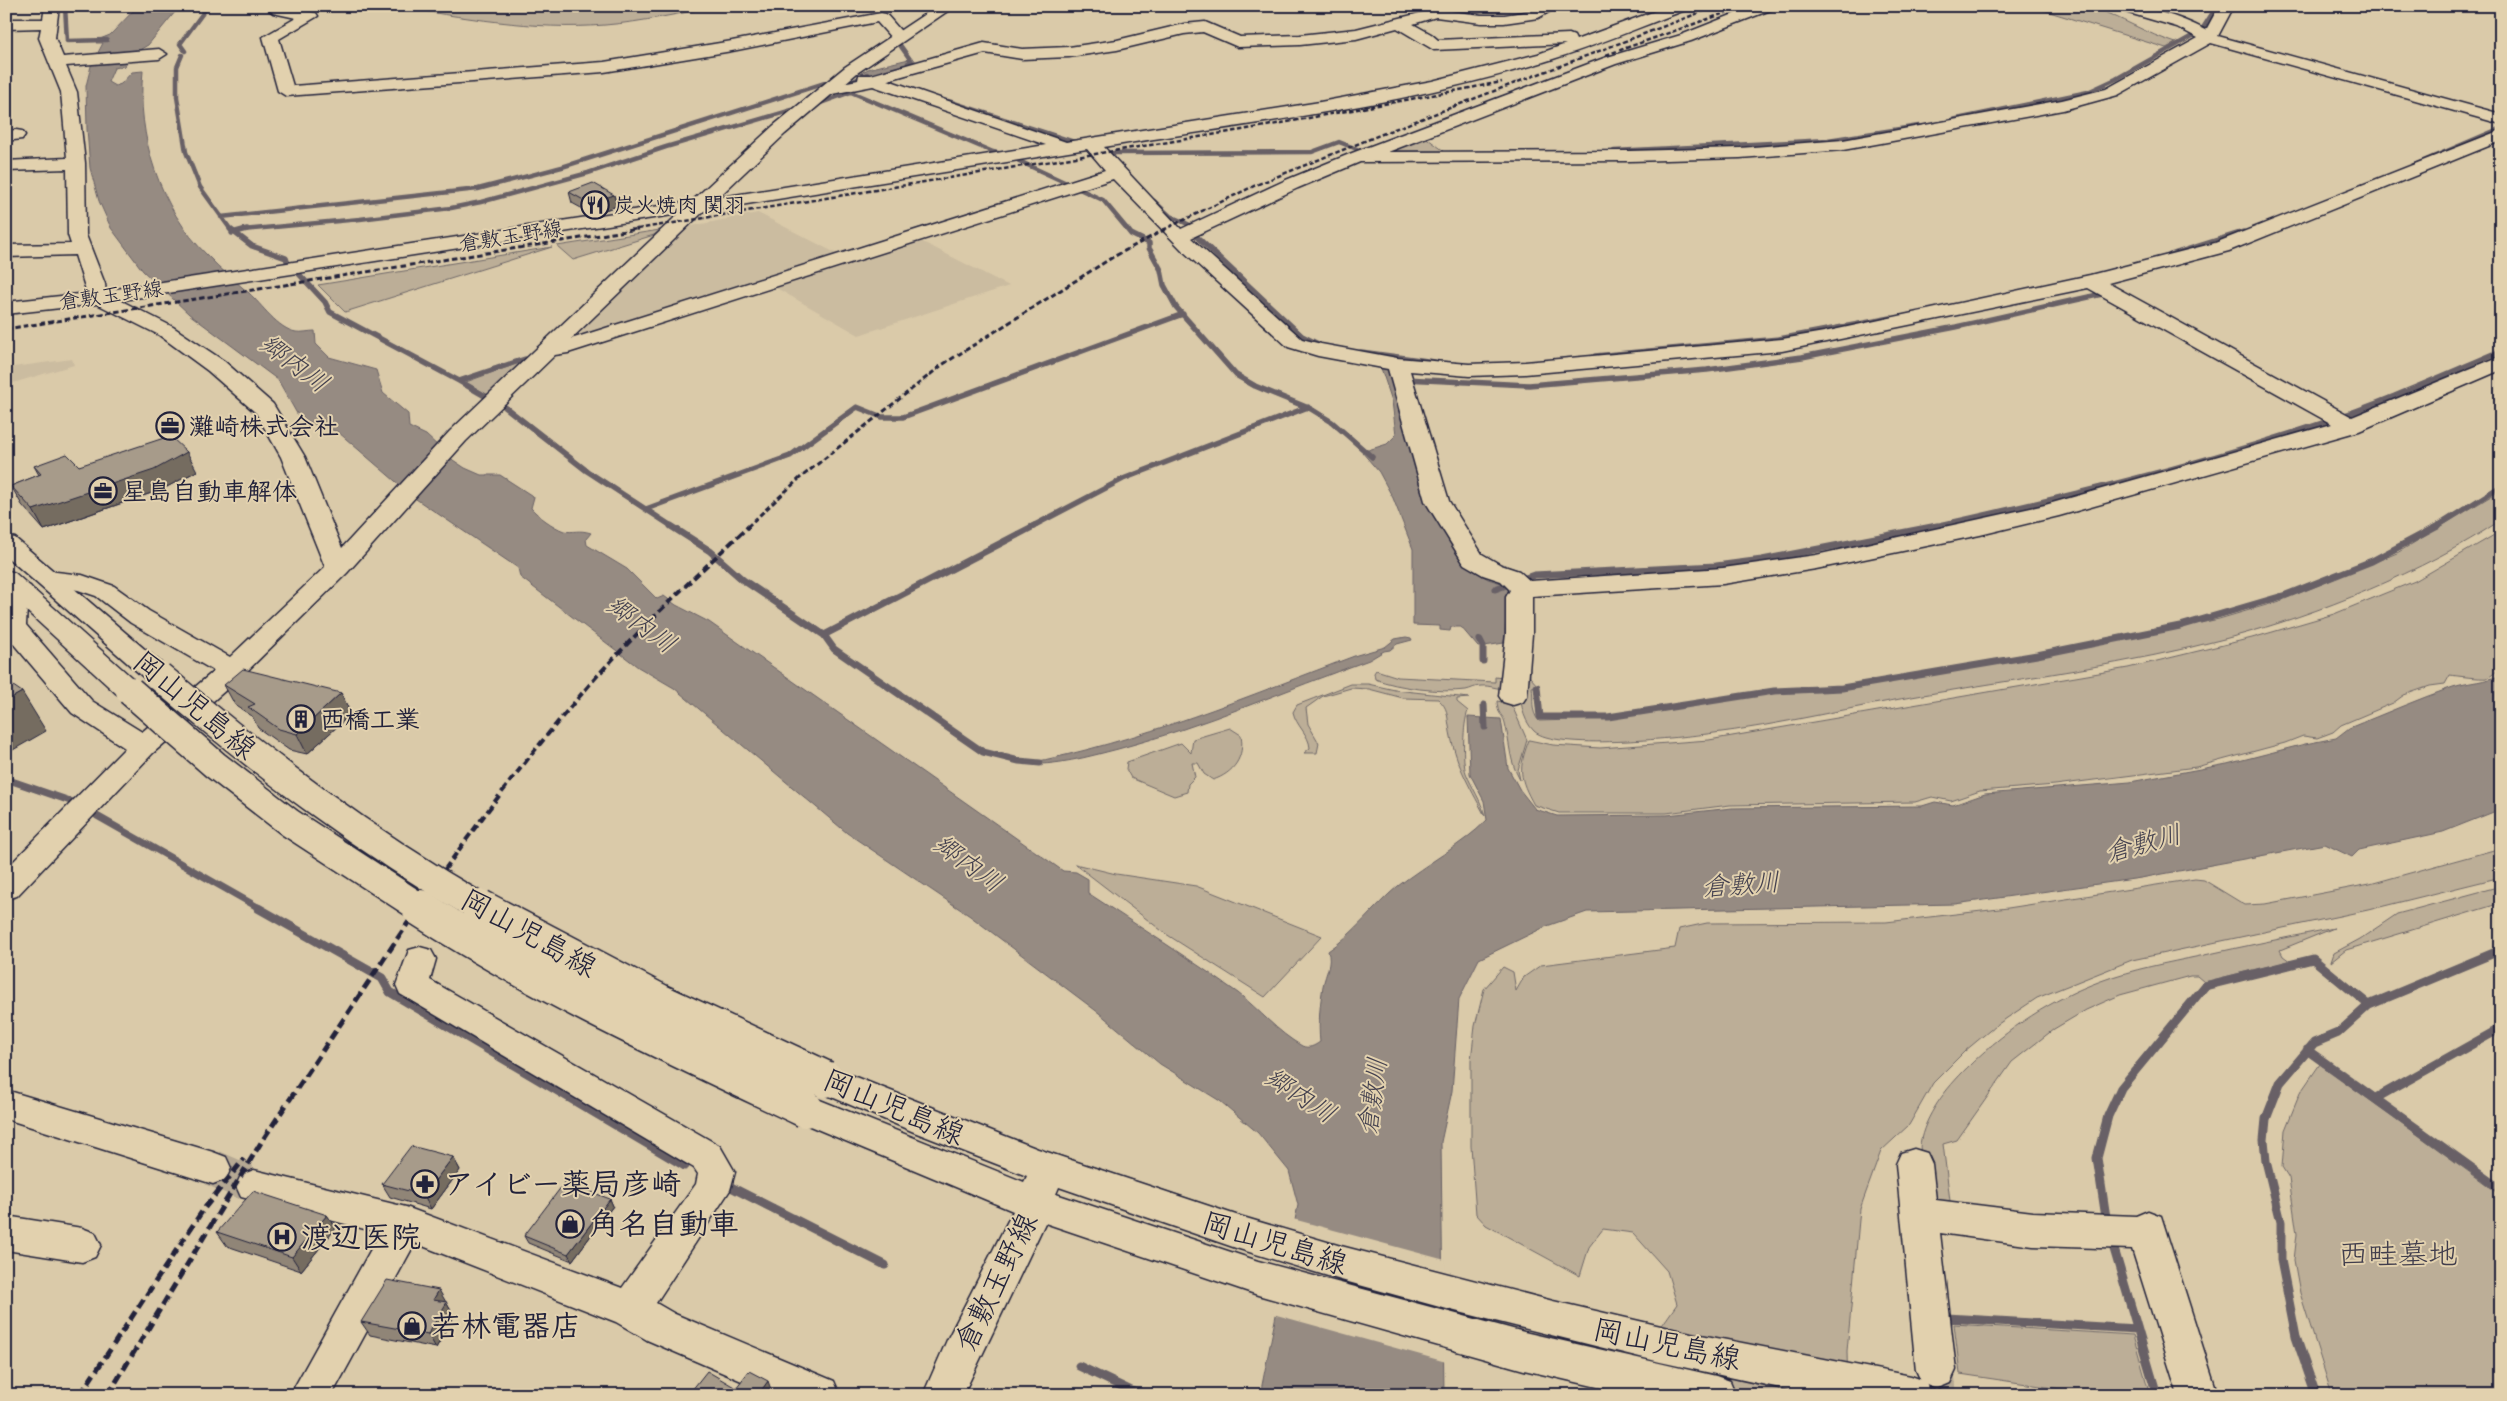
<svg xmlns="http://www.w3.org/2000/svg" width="2507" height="1401" font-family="Caveat,'Klee One',sans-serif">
<rect width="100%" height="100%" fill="#dacaa9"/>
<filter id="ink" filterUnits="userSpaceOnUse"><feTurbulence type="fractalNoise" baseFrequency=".02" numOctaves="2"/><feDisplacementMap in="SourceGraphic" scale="10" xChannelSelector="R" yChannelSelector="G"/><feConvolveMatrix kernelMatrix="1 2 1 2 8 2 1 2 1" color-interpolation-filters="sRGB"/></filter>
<g filter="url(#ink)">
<!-- built -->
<path fill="#cbbca0" d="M758,213L849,260L915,238L1009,286L859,335L764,281L586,338L578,330L681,228Z
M72,359L74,365L6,385V368Z"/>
<!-- green -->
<path fill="#bcae97" stroke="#6f6869" d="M392,6H718C681,13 643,22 605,25C534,31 461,17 392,6Z
M1368,6H1532L1492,11Z
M2030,6C2044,6 2080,3 2091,7C2121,17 2147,34 2176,43L2166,48Z
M1424,136L1444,151H1387Z
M660,230L654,235L573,260L557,246Z
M552,247L345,312L318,285Z
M527,360L491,397L466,382Z
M2501,490V520C2423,572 2319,614 2228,638C2130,664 2029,677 1929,694C1855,706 1781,725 1707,734C1675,738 1555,751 1534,731C1509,707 1525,648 1528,617L1530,677L1538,686L1532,687C1534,699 1530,711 1539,721L1608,719L1781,692L1848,689L2089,647L2219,619L2280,601L2397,553Z
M2501,531V668C2496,671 2492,676 2487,678C2481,679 2457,676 2450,675L2445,684L2430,686L2404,695L2393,703L2341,725L2333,732L2317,738L2303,736L2285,743L2196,767L2055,785L1980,791L1951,801L1932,797L1915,802L1730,805L1666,813H1559L1534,805C1519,778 1518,769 1529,740L1553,745L1600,748L1709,740L2128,668L2252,638L2334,614L2415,581Z
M1376,670L1398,677L1495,682V677L1502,678L1507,688C1497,690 1491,685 1481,686C1475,686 1471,689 1466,690C1441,693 1398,688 1375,679L1374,673Z
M1351,684H1368L1395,690L1469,698L1457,699V702L1468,711C1463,723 1462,761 1466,773C1472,788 1481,800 1485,816C1468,783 1455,764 1449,726C1447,714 1448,708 1438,699L1403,698L1369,689L1351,688L1323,696L1306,708L1308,724L1319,743L1317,753H1304L1310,748C1309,734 1296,726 1293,712L1297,705Z
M1497,701L1508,703L1513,708L1527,740L1518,770L1520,780C1509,761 1510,743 1505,723C1502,712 1498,717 1497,701Z
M1230,728L1241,735C1245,757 1234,773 1213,780L1204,774L1198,763H1192L1195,777L1188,784L1187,792L1174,796L1131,778L1126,769L1127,762L1181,743L1191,753L1193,739Z
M2501,848V877L2368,910L2132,960L2037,998L1995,1026L1965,1051L1933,1083L1909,1125L1881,1151L1860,1209L1847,1351L1848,1395H1613L1677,1304L1667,1271L1633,1233L1603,1229L1589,1247L1580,1276L1486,1225L1476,1214L1471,1146V1060L1475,1026L1484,989L1503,967L1513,972L1516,991L1524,977L1541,965L1675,948L1679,929L1707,923L1886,922L2008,908L2195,879L2204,880L2245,905L2265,904L2370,884Z
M1075,864L1116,874L1196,886L1322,936L1265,997L1166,934Z
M2501,886V903L2346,950L2331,962L2334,953L2360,939L2397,914Z
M2334,928L2280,950L2283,956L2290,961L2204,982L2197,976H2190L2120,995L2086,1010L2054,1029L2012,1062L1957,1140L1943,1144L1951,1209L1933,1201C1928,1183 1917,1158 1921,1139C1928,1110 1950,1084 1971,1064C2008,1028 2052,999 2101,981C2133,969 2167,963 2200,956C2245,946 2289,937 2334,928Z
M2320,1064L2501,1195V1395H2332L2300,1293L2294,1260L2297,1234L2289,1178L2282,1167L2285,1130L2300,1093Z
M1954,1324L2133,1335L2150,1395H2101L1960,1374Z"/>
<!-- water -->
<path fill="#968b82" stroke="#686166" d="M138,6H180L148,45L134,53L125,66L114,68L108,82L115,86L121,84L132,72L143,71C136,135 160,209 207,255C220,269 235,281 249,293C262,305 278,329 296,332C301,333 309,331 315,331L316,344L329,357L376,370L383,393L408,414L409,427L426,435L453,460L465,468L481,475H500L534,497L531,508C538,516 553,527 564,531C573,533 579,529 591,533L586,539L587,545L627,569L657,599L664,596L676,605L709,622L1063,871L1076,872L1088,879V893C1138,926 1189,958 1238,993C1260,1010 1277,1032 1302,1046C1309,1049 1314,1046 1320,1042C1318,1024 1320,1004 1323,986C1326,972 1332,964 1328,951C1355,933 1373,907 1398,886C1427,863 1461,846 1487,820L1484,801L1470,774L1468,717L1501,719L1508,768L1520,790L1535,809L1557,816L1667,815L1732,808L1922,806L1935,802L1953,805L1985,794L2130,782L2227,764L2305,744L2336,738L2349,728C2384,714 2418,699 2453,687C2469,682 2486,682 2501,675V809L2443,832L2359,850L2352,857L2325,844L2141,878L1955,904L1587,912L1547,926L1479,959L1459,999L1452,1091L1441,1142L1444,1395H1260L1298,1205L1289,1171L1258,1133L1220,1101L1160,1064L1099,1013L970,916L847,833L674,688L638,667L520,577L518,568L416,499L338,432L300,419L278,380L189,314L143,271L111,228L99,201L90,168L87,129L86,86L91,66L103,43H96L100,39L110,35Z
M913,58L917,63L869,76L861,73L868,69Z
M1380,365H1385L1393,379L1421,490L1452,547L1462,562L1473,570L1488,579L1501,583L1508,589L1504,643L1478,647L1461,627H1451L1450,631L1440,630V626L1413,625V549L1393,498L1379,472L1362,452L1387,444L1396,435L1392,401Z
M1406,637L1411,638L1412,640L1397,644L1390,650L1384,651L1369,660C1285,690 1204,726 1118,749C1087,757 1056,766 1024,764C1140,742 1248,696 1357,655L1385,647L1395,639Z"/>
<!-- pier -->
<path fill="#dacaa9" d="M1293,1219L1445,1260L1446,1362L1273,1314Z"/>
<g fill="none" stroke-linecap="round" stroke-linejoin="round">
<!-- stream-far3 -->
<path stroke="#686166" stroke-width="4.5" d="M65,6L67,41L107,40
M2203,28L2217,6
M900,45L912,62L908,63
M185,51L180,44L208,6
M182,55L177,67V97L186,152L200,187L231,230
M851,92L993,152L1003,154
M948,101L1074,142
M818,104L851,92L844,86L867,74
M1952,120L2088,92L2116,79L2194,35
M1614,151L1828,140L1919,126
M1019,161L1103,200L1128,230
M1117,164L1113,159V153L1312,152L1339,142L1362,151
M2414,165L2501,128
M1154,201L1170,216L1190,225
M221,217L478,189L562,167L825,83
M242,230L360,219L451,208L481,202L588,173L666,147L792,110"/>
<!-- stream-far2 -->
<path stroke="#686166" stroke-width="5.5" d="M230,229L252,246L286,258L288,264
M1127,229L1131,234L1149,243V248L1161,270L1164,285L1176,307L1236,375L1255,386L1311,409L1332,422L1372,457
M232,233L247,229
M1197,237L1302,336L1318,344
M2170,255L2243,232
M299,274L325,302L330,312L459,381L525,359
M1361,352L1435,362
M1595,356L1779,339L1891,318
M1404,379L1529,385L1707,370L1802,357L1956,327L2102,294
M459,381L485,396
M505,407L587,471L673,527
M646,509L790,456L857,407L882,417H903L1183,314
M1031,527L1123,479L1308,407
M1931,527C2063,498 2195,466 2322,423C2383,403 2442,376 2501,351
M2436,527L2501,486"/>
<!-- stream-far1 -->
<path stroke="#686166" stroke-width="7" d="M671,526L710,551L743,580L824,635L834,649L983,752L1019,761L1040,763
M1495,589L1534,575L1716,566L1762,560L1937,526
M824,635L1034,526
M1480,640L1483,646V661
M1537,687L1540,717H1608L1774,691L1842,688L2037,655L2180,626L2286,595L2372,561L2438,526
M1484,705L1485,727
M6,779L76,803
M97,816L261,909"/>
<!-- stream -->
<path stroke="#686166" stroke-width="9" d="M258,908L382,978L390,992L685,1166
M2307,1050L2501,1189
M2376,1098L2501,1028
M727,1185L885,1265
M2107,1224L2097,1158L2108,1116L2121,1088L2205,986L2313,959L2369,1005
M2112,1242L2157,1395
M1948,1324L1947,1318L2137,1329
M1079,1366L1140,1395
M2316,1395L2296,1337L2281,1260V1222L2266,1161L2264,1140L2266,1119L2280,1083L2314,1043L2338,1033L2369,1005L2501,950"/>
<!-- minor-tunnel -->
<path stroke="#b5a893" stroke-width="36" stroke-dasharray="36 18" stroke-linecap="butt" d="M213,1168L254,1186
M1936,1370L1939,1395"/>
<!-- minor casing -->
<g stroke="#22223b" stroke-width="3">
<path id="minor" d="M45,6H59L55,38L63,57L159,49L167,54L159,59L66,66L77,92L85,163L86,235L105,284L106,293L173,327L224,361L273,404L305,457L342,548L450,431L691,202L1046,145L873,86L827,95L819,90L821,87L858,80L859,75H871L984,43L1022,49L1069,47L1117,40L1184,24L1205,22L1240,37L1300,35L1356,29L1436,9L1481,15H1504L1530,11L1540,6H1560L1538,18L1504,23H1481L1436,17L1413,24L1431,34L1438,40L1569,34L1574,36L1576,40L1669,6H1690L1688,9C1642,26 1596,46 1550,60C1405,106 1252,123 1104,147L1181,229L1286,180L1352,153L1604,58L1681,35L1754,6H1775L1773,9L1691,41L1616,64L1388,152L1630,151L1740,148L1843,140L2062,100L2106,89L2198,38L2177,27L2115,9L2113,6C2145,6 2177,15 2206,30L2219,6H2234L2218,36L2501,114V124L2211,43L2118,95L2063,110L1843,150L1740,158L1630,161L1360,162L1298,188L1191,238L1302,339L1321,344L1397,358L1469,364L1525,362L1782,339L1824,332L2090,275L2215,243L2501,130V141L2229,251L2108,283L2352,417L2501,356V370L2359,431L2059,516L1980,535L1816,569L1723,584L1532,596V634L1527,696L1523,702L1513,705L1503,702L1499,696L1506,634V597L1510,590L1501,581L1483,575L1464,564L1425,501L1388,369L1318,356L1288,347L1183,251L1113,179L568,353L555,355L466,441L347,573L242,676L153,753L17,896L6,899V869L125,748L72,713L6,635V595L12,586L21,583L30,586L34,591L27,607L26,625L92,701L142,732L214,671L131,623L96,596L78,590L39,584L35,579L39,574L48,571L82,575L114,586L149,611L230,657L325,567L281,457L256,413L208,371L159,335L89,300L75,255L6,257V245L71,244L68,235L67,169L6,171V161L67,158L61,92L39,38L41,28L6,29V19H43ZM1397,28L1434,50L1566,44L1538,54L1432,81L1320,102L1066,142L888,80L985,53L1022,59L1069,57L1117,50L1184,34L1203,32L1238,47L1300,45L1356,39ZM1087,149L1105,170L571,339L704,211ZM2088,288L2332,424L2045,505L1816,555L1723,568L1530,581L1519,571L1501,565L1482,554L1449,501L1410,371L1469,376L1525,374L1782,351Z
M265,6H282L316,13L318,16L279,39L293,86L604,62L732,41L881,13L886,14L906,37L898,42L893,40L877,22L732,51L604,72L286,96L278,91L263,37L296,18L273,13Z
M16,130L22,131L25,135L22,139L6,141V131Z
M420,947L431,950L436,959L430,980L720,1146L735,1172L730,1190L656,1303L675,1314L834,1381L840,1395H774L647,1340L616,1322L415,1243L332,1395H290L380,1233L241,1197L236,1186L241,1175L254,1170L406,1207L622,1288L696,1184L698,1174L694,1168L400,994L396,985L409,950Z
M6,1090L213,1152L226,1157L231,1168L226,1179L213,1184L6,1119Z
M1914,1149L1927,1153L1932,1164L1936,1200L2033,1212L2136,1216L2148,1211L2161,1216L2218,1395H2178L2132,1249L2033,1246L1940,1233L1956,1370L1950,1383L1936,1389L1922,1383L1916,1370L1896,1164L1901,1153Z
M6,1216L82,1228L95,1233L101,1245L95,1257L82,1262L6,1250Z"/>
</g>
<!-- major casing -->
<g stroke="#22223b" stroke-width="3">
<path id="major" d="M937,6H955L857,73L785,134L705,210L97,304L6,314V302L97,292L692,201L773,126L845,67Z
M6,536L15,538L169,670L173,676L169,682L159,685L149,682L6,556Z
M6,570L15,573L140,685L144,691L140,697L130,700L120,697L6,592Z
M825,1065L1038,1149L1236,1215L1341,1246L1553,1301L1691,1333L1911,1376L1925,1381L1931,1395H1812L1660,1362L1447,1309L1341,1280L1236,1248L1059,1187L1056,1194L1258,1261L1524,1332L1716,1376L1730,1381L1736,1395H1632L1524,1370L1258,1295L1045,1223L963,1395H923L947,1340L1013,1211L793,1119L787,1109L793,1099L805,1094L1024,1182L1027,1176L914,1132L813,1089L808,1079L813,1069Z"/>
</g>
<!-- minor -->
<use href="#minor" fill="#e2d1ae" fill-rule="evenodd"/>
<!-- major -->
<use href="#major" fill="#e2d1ae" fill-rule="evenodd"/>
<!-- rail-far3 -->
<path stroke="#22223b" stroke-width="2.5" stroke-dasharray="4.5 2.5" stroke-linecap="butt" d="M1606,55L1745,6
M631,230L1266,126L1502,82
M1163,230L1256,185L1392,130L1717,6"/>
<!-- rail-far2 -->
<path stroke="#22223b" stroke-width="3" stroke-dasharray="5.5 3" stroke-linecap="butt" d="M6,329L638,229
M747,527L800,478L942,365L1113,257L1166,229"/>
<!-- rail-far1 -->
<path stroke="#22223b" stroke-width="4" stroke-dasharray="8 4" stroke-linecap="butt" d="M417,909C473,828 533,749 598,675C646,623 697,574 749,526"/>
<!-- rail -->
<path stroke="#22223b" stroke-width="5" stroke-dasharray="10 5" stroke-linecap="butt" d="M80,1395L203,1210L244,1159
M108,1395L262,1141L418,908"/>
<!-- major-bridge-far1 casing -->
<g stroke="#22223b" stroke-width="31" stroke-linecap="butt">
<path id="major-bridge-far1" d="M159,676C264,765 363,840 482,909
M130,691L215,765L290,823L422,909"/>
</g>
<!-- major-bridge casing -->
<g stroke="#22223b" stroke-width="39" stroke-linecap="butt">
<path id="major-bridge" d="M420,908C542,987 674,1047 805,1109
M480,908L659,1002L825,1079"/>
</g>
<!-- major-bridge-far1 -->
<use href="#major-bridge-far1" stroke="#e2d1ae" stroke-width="28"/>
<!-- major-bridge -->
<use href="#major-bridge" stroke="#e2d1ae" stroke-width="36"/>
</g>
<!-- wall -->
<path fill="#908577" stroke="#22223b" d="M569,192L614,195L617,206L592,214L572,203Z
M34,466H79L197,471L163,489L44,530L22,505L11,486L39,475Z
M224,685L341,693L351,714L307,754L289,750L258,728L252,716L235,705Z
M453,1157L460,1170L431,1209L390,1197L382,1184Z
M610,1199L613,1206L572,1261L528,1243L524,1236Z
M327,1215L336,1228L301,1271L227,1246L217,1232Z
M446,1302L454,1316L436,1348L370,1335L361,1322Z"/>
<!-- shaded-wall -->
<path fill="#756c61" stroke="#22223b" d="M614,195L617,206L592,214L589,203Z
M187,452L197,471L163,489L44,530L33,510Z
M22,692L46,731L6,754V701Z
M341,693L351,714L307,754L297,734Z
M453,1157L460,1170L431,1209L424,1195Z
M610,1199L613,1206L572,1261L568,1254Z
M327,1215L336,1228L301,1271L292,1257Z
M439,1290L454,1316L436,1348L428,1334L433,1300Z
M768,1381L773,1395H758Z"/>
<!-- building -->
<path fill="#a79b8a" stroke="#22223b" d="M593,183L614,195L589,203L569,192Z
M170,436L187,452L154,470L33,510L11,486L41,474L34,466L67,454L79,466Z
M243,669L341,693L297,734L279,729L248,707L255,704L224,685Z
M6,681L22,692L6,701Z
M411,1146L453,1157L424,1195L382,1184Z
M565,1182L610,1199L568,1254L524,1236Z
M253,1191L327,1215L292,1257L217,1232Z
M387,1280L439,1290L433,1300L447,1302L428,1334L361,1322Z
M707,1371L736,1388L749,1371L768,1381L758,1395H688Z"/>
</g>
<!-- icons -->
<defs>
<g id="restaurant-ring" transform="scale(1.4375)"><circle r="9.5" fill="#e2d1ae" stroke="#22223b" stroke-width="1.5"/><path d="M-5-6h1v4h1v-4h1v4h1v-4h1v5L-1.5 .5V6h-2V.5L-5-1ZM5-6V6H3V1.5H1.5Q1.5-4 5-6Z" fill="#22223b"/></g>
<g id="office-ring" transform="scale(1.4375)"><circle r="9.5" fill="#e2d1ae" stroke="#22223b" stroke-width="1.5"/><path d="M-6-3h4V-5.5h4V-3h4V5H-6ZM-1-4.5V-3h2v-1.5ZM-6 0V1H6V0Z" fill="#22223b"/></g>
<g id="building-ring" transform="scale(1.4375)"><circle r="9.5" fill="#e2d1ae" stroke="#22223b" stroke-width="1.5"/><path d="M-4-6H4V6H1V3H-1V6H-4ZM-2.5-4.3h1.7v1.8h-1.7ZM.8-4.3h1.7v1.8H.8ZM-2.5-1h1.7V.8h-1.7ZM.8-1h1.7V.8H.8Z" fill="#22223b"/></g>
<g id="pharmacy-ring" transform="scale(1.4375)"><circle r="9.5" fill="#e2d1ae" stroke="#22223b" stroke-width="1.5"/><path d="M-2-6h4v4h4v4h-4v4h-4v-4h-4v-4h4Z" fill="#22223b"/></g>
<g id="shop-ring" transform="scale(1.4375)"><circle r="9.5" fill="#e2d1ae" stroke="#22223b" stroke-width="1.5"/><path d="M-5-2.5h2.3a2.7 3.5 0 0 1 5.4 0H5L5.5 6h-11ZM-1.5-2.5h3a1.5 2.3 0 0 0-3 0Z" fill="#22223b"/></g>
<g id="hospital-ring" transform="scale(1.4375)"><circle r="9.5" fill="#e2d1ae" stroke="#22223b" stroke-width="1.5"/><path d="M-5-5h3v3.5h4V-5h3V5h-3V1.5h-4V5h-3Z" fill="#22223b"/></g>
</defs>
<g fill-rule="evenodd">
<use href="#restaurant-ring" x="595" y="205"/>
<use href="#office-ring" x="170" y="426"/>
<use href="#office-ring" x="103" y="491"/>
<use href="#building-ring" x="301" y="719"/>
<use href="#pharmacy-ring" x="425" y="1184"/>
<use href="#shop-ring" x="570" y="1224"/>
<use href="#hospital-ring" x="282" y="1237"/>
<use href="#shop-ring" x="412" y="1326"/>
</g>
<g text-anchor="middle" stroke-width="4" stroke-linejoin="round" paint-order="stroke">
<!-- far-poi labels -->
<g font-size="21" font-weight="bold" fill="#22223b" stroke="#e2d1ae" text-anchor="start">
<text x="614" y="212">炭火焼肉 関羽</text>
</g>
<!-- far-street labels -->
<g font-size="21" fill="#22223b" stroke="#e2d1ae">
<text transform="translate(511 236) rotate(-9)" y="7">倉敷玉野線</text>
<text transform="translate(111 295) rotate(-8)" y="7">倉敷玉野線</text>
</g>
<!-- poi labels -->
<g font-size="25" font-weight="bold" fill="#22223b" stroke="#e2d1ae" text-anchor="start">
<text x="189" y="435">灘崎株式会社</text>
<text x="122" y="500">星島自動車解体</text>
<text x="320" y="728">西橋工業</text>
</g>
<!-- water labels -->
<g font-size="26" font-style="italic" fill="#454250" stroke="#e2d1ae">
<text transform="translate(295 363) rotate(37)" y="9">郷内川</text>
<text transform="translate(642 624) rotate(36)" y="9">郷内川</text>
<text transform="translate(2143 843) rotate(-15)" y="9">倉敷川</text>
<text transform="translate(969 863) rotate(36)" y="9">郷内川</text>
<text transform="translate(1741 884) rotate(-4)" y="9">倉敷川</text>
<text transform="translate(1301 1095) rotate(33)" y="9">郷内川</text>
<text transform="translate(1372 1096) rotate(-82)" y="9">倉敷川</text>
</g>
<!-- near-street labels -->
<g font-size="30" fill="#22223b" stroke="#e2d1ae">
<text transform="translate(195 705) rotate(40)" y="10">岡山児島線</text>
<text transform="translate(529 933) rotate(29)" y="10">岡山児島線</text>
<text transform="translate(894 1107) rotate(23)" y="10">岡山児島線</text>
<text transform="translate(1275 1243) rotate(17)" y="10">岡山児島線</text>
<text transform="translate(996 1282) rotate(-64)" y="10">倉敷玉野線</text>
<text transform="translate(1667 1344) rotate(12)" y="10">岡山児島線</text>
</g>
<!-- near-poi labels -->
<g font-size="30" font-weight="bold" fill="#22223b" stroke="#e2d1ae" text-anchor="start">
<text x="444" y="1194">アイビー薬局彦崎</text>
<text x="589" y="1234">角名自動車</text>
<text x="301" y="1247">渡辺医院</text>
<text x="431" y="1336">若林電器店</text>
</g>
<!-- near-park labels -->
<g font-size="30" fill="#413e4d" stroke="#e2d1ae">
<text x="2398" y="1264">西畦墓地</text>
</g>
</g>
<!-- margin -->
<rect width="2507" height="1401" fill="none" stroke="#e2d1ae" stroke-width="25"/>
<rect x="12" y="12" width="2482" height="1376" fill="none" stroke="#22223b" stroke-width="2" filter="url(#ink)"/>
</svg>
